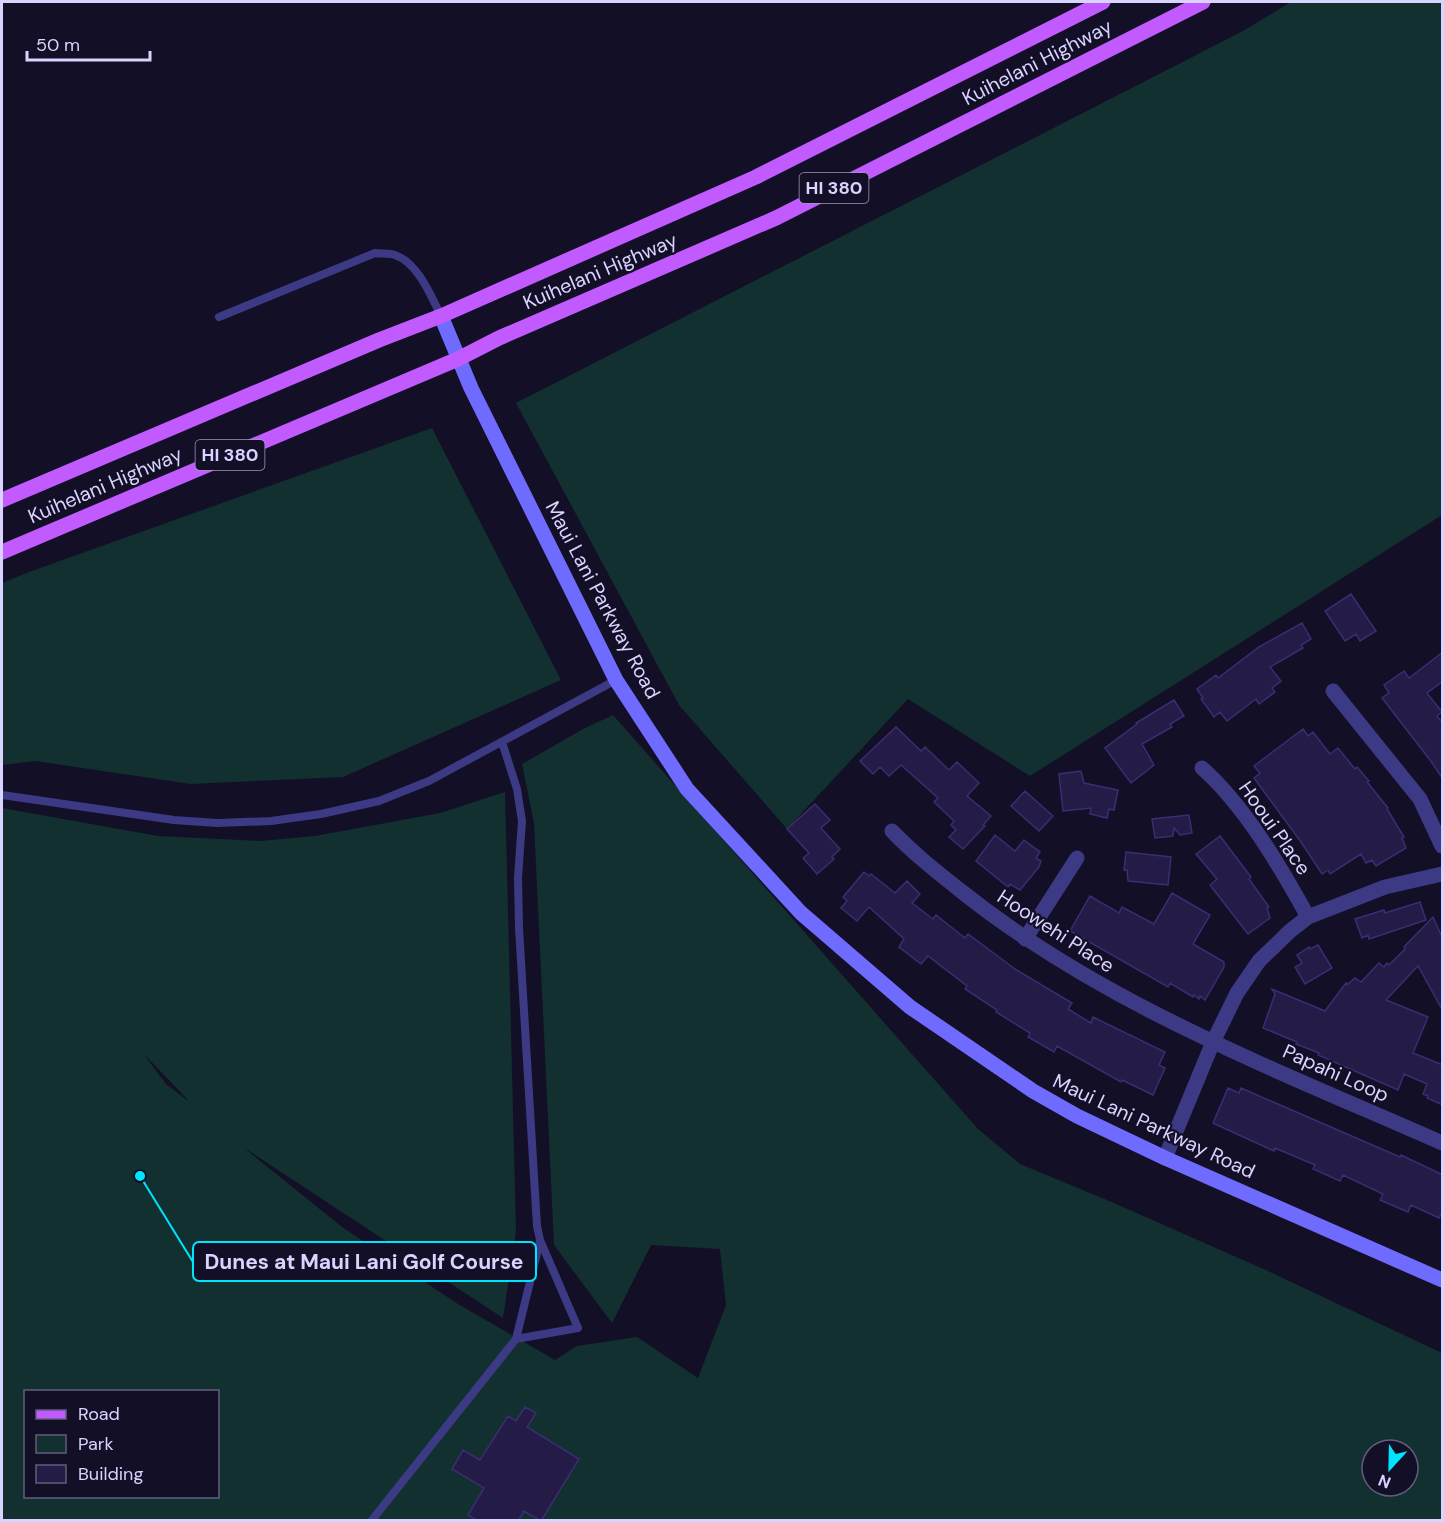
<svg xmlns="http://www.w3.org/2000/svg" width="1444" height="1522" font-family="'DM Sans',sans-serif">
<rect width="100%" height="100%" fill="#130f26"/>
<!-- green -->
<path fill="#12302f" fill-rule="evenodd" d="M1291,2H1442V515L1030,776L908,699L787,829L679,705L516,403L1243,31Z
M432,428L561,680L343,777L191,784L35,761L2,765V583L29,572Z
M613,715L978,1129L1020,1164L1114,1203L1268,1271L1442,1353V1520H2V808L158,836L260,841L315,836L440,813L505,792L516,1231L503,1318L243,1147L342,1227L458,1304L555,1360L577,1346L637,1337L698,1378L726,1305L720,1249L651,1245L612,1323L554,1245L534,823L522,764L585,728ZM143,1053L187,1099V1100L166,1084ZM26,1392H218V1496H26ZM1372,1450H1408V1486H1372Z"/>
<!-- building -->
<path fill="#241b47" stroke="#3b2d73" stroke-width="1.5" d="M1351,594L1376,631L1360,641L1356,634L1345,641L1325,611Z
M1302,623L1311,639L1301,645L1303,648L1270,667L1281,681L1272,688L1275,692L1259,704L1256,699L1227,721L1220,712L1214,717L1201,699L1203,698L1197,689L1216,675L1218,678L1259,647Z
M1443,652V681L1427,693L1442,712L1437,716L1443,723V779L1430,760L1382,698L1389,693L1384,685L1404,671L1409,678Z
M1174,700L1184,716L1170,724L1172,727L1142,744L1154,765L1131,783L1105,748L1137,724L1136,723Z
M896,727L921,751L925,747L949,770L957,762L979,783L967,796L991,816L983,825L985,826L963,849L949,837L956,830L951,825L954,821L934,802L938,798L901,765L889,776L880,767L873,774L860,761Z
M1303,729L1308,736L1313,732L1330,754L1338,748L1355,769L1357,767L1369,781L1367,782L1388,808L1387,809L1404,837L1402,838L1406,848L1376,866L1372,860L1366,863L1361,854L1330,874L1328,870L1322,874L1301,842L1254,778L1260,773L1254,766Z
M1081,771L1084,783L1118,790L1114,810L1109,809L1107,818L1090,814L1091,808L1063,811L1059,774Z
M1025,791L1053,816L1039,831L1011,806Z
M815,804L830,820L821,828L840,849L832,857L834,859L817,874L803,858L809,853L787,829Z
M1189,815L1192,833L1180,835L1174,828L1173,836L1155,838L1152,819Z
M995,835L1015,851L1024,840L1040,852L1036,858L1041,861L1039,867L1020,890L1010,884L1008,887L976,861Z
M1220,836L1251,877L1249,879L1269,907L1267,908L1270,918L1248,934L1210,885L1217,879L1196,854Z
M1126,852L1171,857L1168,885L1128,881L1127,870H1124Z
M864,872L869,876L871,874L895,893L907,881L920,894L912,903L933,919L936,915L965,938L968,934L1015,969L1072,1003L1068,1009L1091,1023L1093,1017L1165,1052L1159,1065L1165,1068L1153,1095L1122,1080L1121,1082L1057,1046L1054,1052L1028,1037L1030,1033L996,1012L997,1010L965,989L967,986L928,956L921,964L899,947L904,939L869,907L857,921L841,908L847,901L843,897Z
M1172,893L1210,915L1193,944L1224,962V967L1205,1000L1200,996L1199,999L1194,995L1193,997L1170,983L1168,987L1070,931L1090,896L1119,913L1122,907L1154,924Z
M1420,902L1426,920L1369,939L1368,935L1362,938L1355,919L1384,910L1385,913Z
M1433,917L1443,939V1011L1418,966L1386,1000L1428,1017L1413,1053L1443,1065V1105L1427,1098L1428,1096L1423,1094L1427,1084L1404,1074L1398,1090L1318,1055L1319,1053L1296,1044L1297,1042L1263,1028L1275,994L1272,989L1325,1011L1346,983L1348,984L1355,978L1361,982L1379,963L1384,967L1387,963L1389,965L1405,949L1404,947Z
M1318,945L1332,968L1305,984L1295,967L1302,963L1297,955L1309,947L1310,949Z
M1228,1088L1239,1093L1241,1088L1400,1157L1401,1155L1443,1175V1210L1439,1218L1411,1205L1408,1212L1380,1200L1383,1194L1343,1175L1340,1181L1313,1169L1315,1165L1275,1148L1274,1151L1213,1123Z
M525,1407L536,1413L527,1427L579,1459L541,1521L524,1511L518,1521H478L468,1515L484,1488L452,1469L463,1450L480,1460L508,1416L516,1421Z"/>
<g fill="none" stroke-linecap="round" stroke-linejoin="round">
<!-- lane -->
<path stroke="#3d3a85" stroke-width="8" d="M219,317L375,253C381,254 389,253 395,255C418,263 431,296 441,316
M502,742L517,789L522,821L518,878L519,928L537,1226L540,1240L578,1328L516,1339
M2,795L174,820L217,823L271,821L321,814L379,801L429,781L616,680
M372,1520L516,1339L540,1241"/>
<!-- street -->
<path stroke="#3d3a85" stroke-width="15" d="M1333,691L1420,799L1442,846
M1202,768C1245,806 1281,868 1308,917
M892,831C913,853 937,872 961,891C1104,1005 1277,1070 1442,1143
M1025,939L1077,858
M1165,1158L1213,1042L1237,993L1259,961L1290,931L1308,917L1385,887L1442,874"/>
<!-- secondary -->
<path stroke="#6f6bff" stroke-width="15" d="M441,316L471,388L616,680L687,789L801,913L910,1007L1033,1091L1077,1116L1165,1158L1442,1280"/>
<!-- primary -->
<path stroke="#c25bff" stroke-width="15" d="M2,500L379,340L441,316L756,177L1103,2
M2,552L458,359L499,338L776,218L1203,2"/>
</g>
<g text-anchor="middle" stroke-width="4.5" stroke-linejoin="round" paint-order="stroke">
<!-- shield labels -->
<g fill="#130f26" stroke="#9e99be" stroke-width="1.5">
<rect x="799.5" y="173" width="69" height="30" rx="4.5"/>
<rect x="195.5" y="440" width="69" height="30" rx="4.5"/>
</g>
<g font-size="18" font-weight="bold" fill="#d9d4ff">
<text x="834" y="194">HI 380</text>
<text x="230" y="461">HI 380</text>
</g>
<!-- street labels -->
<g font-size="20" fill="#d9d4ff" stroke="#130f26">
<text transform="translate(1037 62) rotate(-27)" y="7">Kuihelani Highway</text>
<text transform="translate(600 271) rotate(-23)" y="7">Kuihelani Highway</text>
<text transform="translate(105 485) rotate(-23)" y="7">Kuihelani Highway</text>
<text transform="translate(603 600) rotate(62)" y="7">Maui Lani Parkway Road</text>
<text transform="translate(1275 828) rotate(55)" y="7">Hooui Place</text>
<text transform="translate(1056 931) rotate(33)" y="7">Hoowehi Place</text>
<text transform="translate(1336 1073) rotate(24)" y="7">Papahi Loop</text>
<text transform="translate(1154 1126) rotate(25)" y="7">Maui Lani Parkway Road</text>
</g>
</g>
<!-- callouts -->
<path fill="none" stroke="#00e5ff" stroke-width="2" d="M140 1176L193 1262"/>
<circle fill="#00e5ff" stroke="#130f26" stroke-width="2" cx="140" cy="1176" r="6"/>
<rect fill="#130f26" stroke="#00e5ff" stroke-width="2" x="193" y="1242" width="343" height="39" rx="6"/>
<g font-size="21" text-anchor="middle" font-weight="bold" fill="#d9d4ff">
<text x="364" y="1269">Dunes at Maui Lani Golf Course</text>
</g>
<!-- border -->
<rect width="1444" height="1522" fill="none" stroke="#d9d4ff" stroke-width="6"/>
<!-- legend -->
<rect x="24" y="1390" width="195" height="108" fill="#130f26" stroke="#625e7d" stroke-width="1.5"/>
<rect x="36" y="1410" width="30" height="9" fill="#c25bff" stroke="#625e7d" stroke-width="1.5"/>
<text x="78" y="1420" font-size="18" fill="#d9d4ff">Road</text>
<rect x="36" y="1435" width="30" height="18" fill="#12302f" stroke="#625e7d" stroke-width="1.5"/>
<text x="78" y="1450" font-size="18" fill="#d9d4ff">Park</text>
<rect x="36" y="1465" width="30" height="18" fill="#241b47" stroke="#625e7d" stroke-width="1.5"/>
<text x="78" y="1480" font-size="18" fill="#d9d4ff">Building</text>
<!-- north arrow -->
<g transform="translate(1390 1468) rotate(202)"><circle r="28" fill="#130f26" stroke="#625e7d" stroke-width="1.5"/>
<path d="M0-4.5L10 22L0 15L-10 22Z" fill="#00e5ff"/>
<text y="-9" font-size="16" font-weight="bold" text-anchor="middle" fill="#d9d4ff">N</text>
</g>
<!-- scale -->
<path d="M27 51v9h123v-9" fill="none" stroke="#d9d4ff" stroke-width="3"/>
<text x="36" y="51" font-size="18" fill="#d9d4ff" stroke="#130f26" stroke-width="4.5" paint-order="stroke">50 m</text>
</svg>
